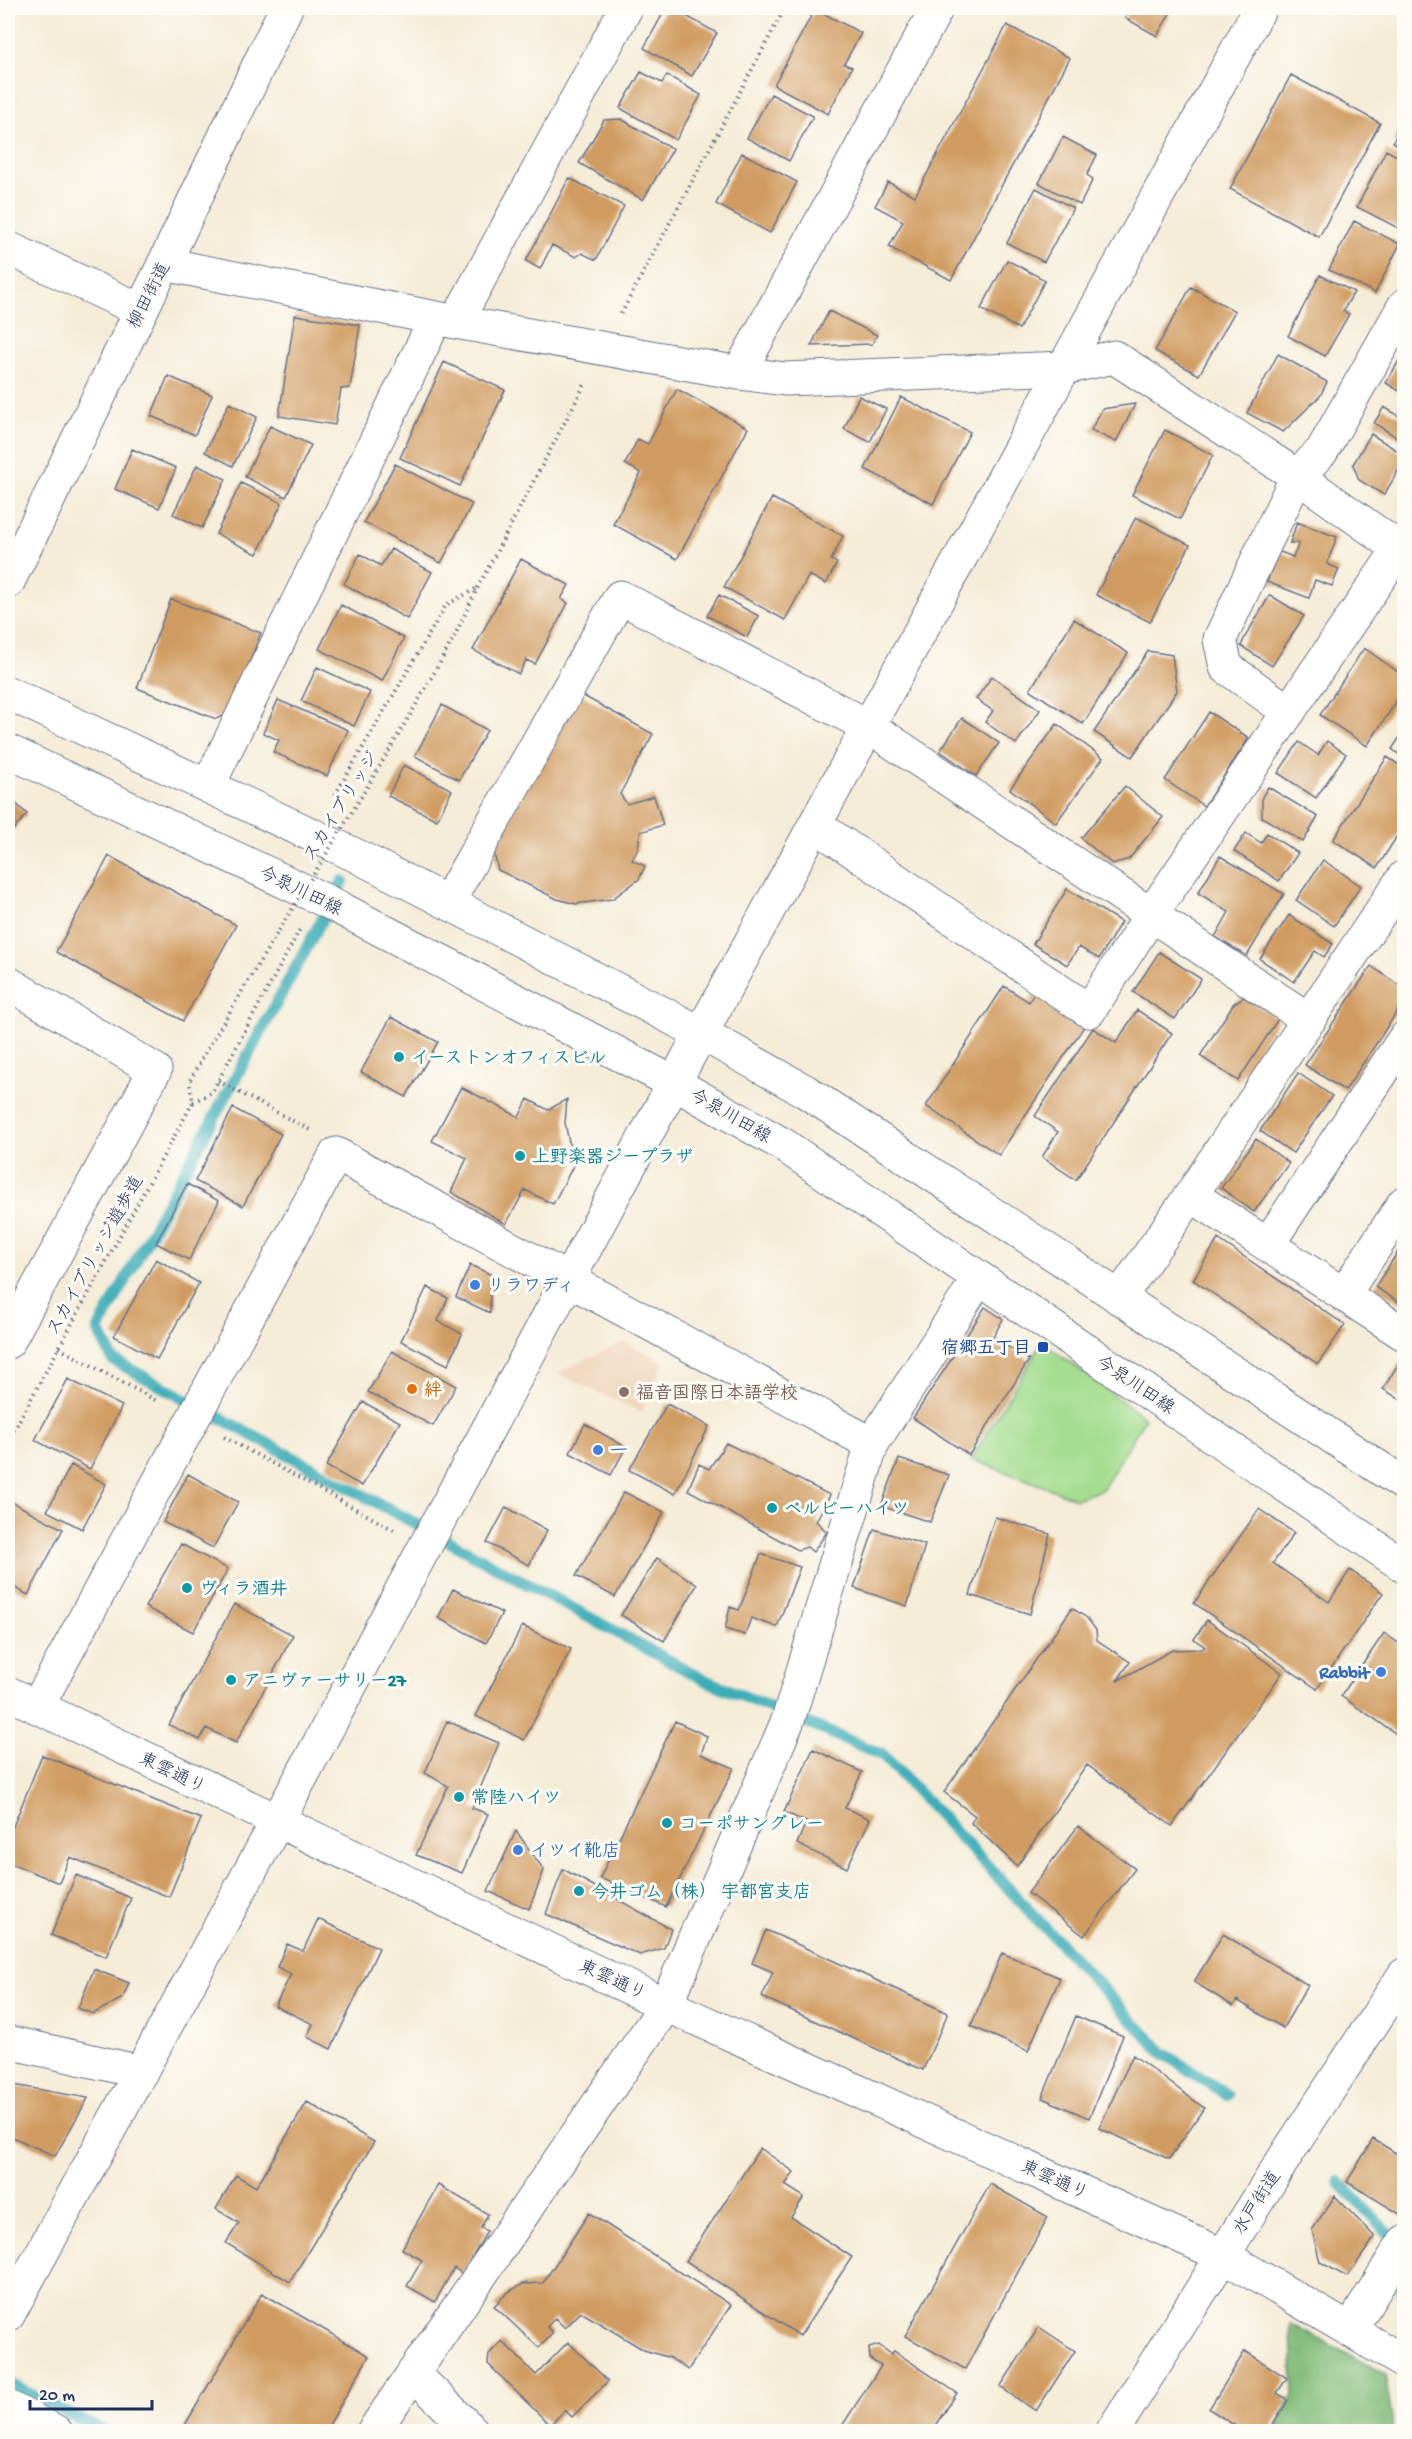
<svg xmlns="http://www.w3.org/2000/svg" width="1412" height="2439" font-family="'Gochi Hand','Klee One',sans-serif">
<rect width="100%" height="100%" fill="#fdfcf7"/>
<filter id="ink" filterUnits="userSpaceOnUse"><feTurbulence type="fractalNoise" baseFrequency=".0167" numOctaves="2"/><feDisplacementMap in="SourceGraphic" scale="12" xChannelSelector="R" yChannelSelector="G"/><feConvolveMatrix kernelMatrix="1 2 1 2 8 2 1 2 1" color-interpolation-filters="sRGB"/></filter>
<filter id="wash" filterUnits="userSpaceOnUse"><feTurbulence type="fractalNoise" baseFrequency=".008" numOctaves="4" result="noise"/><feDisplacementMap in="SourceGraphic" scale="24" xChannelSelector="R" yChannelSelector="G"/><feGaussianBlur stdDeviation="1.35" result="paint"/><feColorMatrix in="noise" values="0 0 0 0 0 0 0 0 0 0 0 0 0 0 0 0 0 1.4 0 .05"/><feComposite in="paint" operator="in"/></filter>
<g filter="url(#wash)">
<rect width="100%" height="100%" fill="#f5ecd7"/>
<!-- built -->
<path fill="#f0d6bc" d="M623,1342L664,1361L641,1412L557,1373Z"/>
<!-- green -->
<path fill="#a4dd8f" stroke="#608676" stroke-width="1.5" d="M1042,1342L1145,1418L1103,1489L1077,1499L971,1459Z"/>
<!-- forest -->
<path fill="#83bc7a" stroke="#4f766c" stroke-width="1.5" d="M1291,2324L1385,2374L1394,2431H1275L1293,2395Z"/>
<g fill="none" stroke-linecap="round" stroke-linejoin="round">
<!-- stream -->
<path stroke="#3dadb8" stroke-width="12" d="M343,881L98,1330L113,1360L705,1680L883,1755L1162,2052L1227,2095
M1339,2182L1400,2246
M1402,2293L1404,2289
M8,2383L105,2432"/>
</g>
<g id="blocks">
<!-- building -->
<path fill="#d09b61" d="M666,8H672L717,33L692,76L644,48Z
M1131,8H1173L1157,36L1125,18Z
M815,9L861,33L844,64L852,67L828,114L774,85Z
M1007,25L1070,58L951,280L889,247L903,221L875,206L888,182L915,196Z
M641,72L662,83L667,75L701,95L676,140L620,108Z
M1291,75L1380,123L1319,237L1230,189Z
M771,94L813,116L789,161L747,138Z
M621,119L673,149L643,200L579,163L604,120Z
M1404,121V149L1393,142Z
M1063,137L1097,155L1087,175L1093,179L1080,205L1039,183Z
M1386,150L1404,160V231L1357,207Z
M742,153L797,182L770,233L716,204Z
M569,178L624,206L596,260L582,253L576,257L552,245L540,269L526,261Z
M1036,188L1073,208L1044,262L1007,243Z
M1354,221L1400,244L1375,293L1329,270Z
M1007,260L1045,280L1019,329L981,309Z
M1320,275L1354,292L1343,311L1349,314L1325,356L1288,336Z
M1191,287L1235,311L1199,375L1155,351Z
M829,311L877,335L872,344L811,346Z
M295,315L360,325L350,388L341,389L335,425L279,416Z
M1404,352V394L1386,383Z
M1278,354L1327,382L1320,396L1283,432L1247,413Z
M444,362L505,390L460,486L400,458Z
M168,376L212,395L195,435L151,416Z
M677,389L748,428L677,559L613,524L641,473L625,464L638,439L648,444Z
M859,396L886,409L870,442L844,429Z
M901,397L970,432L933,504L865,469Z
M229,403L257,417L233,466L205,452Z
M1135,404L1116,442L1091,430L1102,409Z
M1384,407L1404,419V442L1374,423Z
M270,426L311,445L286,497L245,477Z
M1165,430L1213,455L1180,519L1132,495Z
M1371,434L1404,455V461L1384,495L1359,480L1353,464Z
M132,449L176,468L159,508L115,489Z
M395,464L472,504L441,563L364,522Z
M197,465L226,479L202,528L173,514Z
M241,483L282,503L257,554L216,534Z
M772,498L843,536L831,560L837,563L826,584L809,575L785,620L724,587Z
M1136,517L1190,545L1150,622L1096,595Z
M1297,522L1337,537L1327,564L1339,569L1332,586L1315,580L1309,598L1267,582L1278,551L1293,557L1299,543H1290Z
M391,549L432,572L407,619L344,584L360,554L381,566Z
M521,559L569,585L561,599L568,603L535,664L526,660L519,674L473,650Z
M719,595L759,616L747,637L707,616Z
M1270,595L1304,616L1272,666L1241,646L1245,637Z
M171,599L261,633L229,714L216,719L137,688Z
M341,605L404,638L382,681L319,649Z
M1074,619L1128,653L1083,724L1030,690Z
M1364,648L1404,676V690L1367,746L1320,715Z
M1148,651L1172,655L1177,691L1132,757L1094,732Z
M317,667L370,692L354,726L301,701Z
M992,676L1040,710L1016,744L985,722L993,711L976,699Z
M578,693L653,734L620,794L627,804L654,796L663,825L640,832L638,848L632,860L645,866L639,879L612,899L576,904L557,899L498,870L493,848Z
M278,700L348,730L327,776L273,752L279,740L263,733Z
M442,705L487,730L459,780L415,756Z
M1209,712L1249,738L1204,806L1165,780Z
M962,718L999,743L976,776L940,751Z
M1057,724L1103,758L1056,823L1010,789Z
M1404,731V758L1392,749Z
M1327,741L1346,754L1316,798L1278,773L1299,742L1318,755Z
M1387,757L1404,768V825L1377,868L1333,840Z
M404,765L452,790L437,820L388,796Z
M1125,786L1163,817L1129,859L1112,864L1081,838Z
M1268,787L1318,817L1303,842L1262,817V797Z
M8,796L27,814L8,836Z
M1246,833L1261,843L1267,833L1298,853L1279,881L1234,851Z
M109,856L236,925L183,1021L56,952Z
M1220,856L1284,894L1247,956L1215,937L1229,912L1198,893Z
M1323,860L1361,886L1334,926L1296,900Z
M1067,889L1121,922L1099,959L1079,947L1067,965L1033,944Z
M1289,915L1333,944L1324,957L1315,951L1294,982L1260,959Z
M1159,952L1201,979L1175,1019L1133,992Z
M1371,966L1404,989V1001L1345,1091L1305,1065Z
M1004,986L1029,1002L1035,992L1085,1025L999,1155L926,1106Z
M1244,997L1278,1019L1238,1081L1200,1056L1234,1003Z
M1137,1010L1172,1033L1076,1180L1042,1157L1058,1132L1035,1116L1093,1028L1116,1043Z
M391,1017L438,1042L406,1097L361,1072Z
M1298,1073L1332,1096L1293,1153L1260,1131Z
M461,1087L519,1117L528,1099L548,1110L567,1099L565,1123L570,1147L580,1153L553,1204L525,1190L506,1224L451,1192L467,1158L432,1141Z
M233,1108L281,1134L243,1206L195,1181Z
M1256,1139L1289,1163L1254,1212L1221,1188Z
M187,1184L219,1201L189,1260L156,1243Z
M1218,1239L1345,1325L1318,1364L1193,1280Z
M1401,1247L1404,1250V1296L1400,1303L1375,1287Z
M156,1259L199,1283L157,1359L114,1336Z
M470,1265L490,1274V1313L456,1297Z
M427,1287L448,1298L438,1321L462,1334L448,1365L401,1341Z
M985,1307L1003,1319L993,1337L1029,1360L969,1455L913,1418Z
M392,1351L456,1386L433,1426L368,1392Z
M1402,1358L1404,1359V1402L1383,1389Z
M68,1379L122,1406L90,1469L35,1440Z
M363,1402L400,1422L362,1486L326,1466Z
M667,1404L709,1426L675,1494L629,1470Z
M585,1424L626,1447L611,1475L570,1453Z
M726,1443L830,1495L816,1521L827,1532L813,1552L807,1547L798,1550L688,1490L699,1464L709,1469Z
M899,1459L949,1475L930,1522L881,1506Z
M71,1465L106,1484L82,1529L47,1511Z
M188,1474L238,1502L213,1548L163,1522Z
M624,1492L664,1512L615,1597L576,1576Z
M8,1500L63,1529L28,1595L8,1584Z
M506,1507L547,1530L529,1565L487,1543Z
M1259,1509L1294,1533L1273,1563L1329,1602L1350,1570L1383,1593L1317,1689L1194,1603Z
M995,1517L1050,1534L1030,1614L970,1595Z
M874,1529L925,1545L907,1606L854,1588Z
M181,1544L228,1569L193,1632L145,1607Z
M761,1554L800,1567L777,1627L751,1618L745,1635L725,1629L730,1607L739,1610Z
M657,1558L697,1585L664,1641L621,1615Z
M453,1589L502,1613L486,1643L438,1618Z
M234,1604L293,1635L236,1743L206,1728L200,1740L169,1725Z
M1072,1608L1087,1618L1096,1630L1097,1640L1130,1662L1117,1681L1172,1650L1202,1649L1205,1647L1194,1639L1207,1620L1282,1673L1172,1826L1087,1765L1017,1866L971,1823L975,1816L944,1792Z
M522,1626L571,1649L524,1740L476,1716Z
M1384,1633L1404,1647V1739L1341,1696Z
M447,1721L499,1743L472,1808L488,1814L462,1873L416,1855L448,1786L425,1773Z
M675,1721L707,1736L701,1754L734,1768L666,1907L600,1878Z
M813,1749L862,1772L845,1808L870,1819L847,1868L797,1844L806,1822L784,1812Z
M42,1755L201,1819L169,1897L70,1857L59,1883L8,1862V1839Z
M1078,1826L1135,1869L1084,1936L1028,1893Z
M516,1831L544,1870L529,1909L488,1891Z
M563,1869L671,1929L664,1948L640,1955L546,1914Z
M76,1875L131,1898L106,1957L51,1935Z
M318,1919L379,1948L331,2049L307,2037L313,2024L275,2006L291,1974L277,1967L287,1944L303,1951Z
M766,1930L948,2013L923,2070L762,1997L773,1972L752,1963Z
M1223,1934L1308,1985L1283,2028L1237,2000L1233,2006L1194,1982Z
M1002,1953L1060,1978L1028,2051L971,2026Z
M94,1969L129,1983L123,1998L93,2014L78,2008Z
M1076,2016L1123,2036L1089,2118L1042,2098Z
M1133,2055L1204,2108L1169,2159L1099,2128Z
M8,2084L88,2098L55,2156L8,2135Z
M307,2102L374,2142L290,2282L226,2243L239,2223L216,2209L236,2175L256,2187Z
M1373,2139L1404,2158L1403,2216L1347,2182Z
M760,2148L794,2172L785,2185L804,2197L791,2217L852,2257L800,2336L686,2261Z
M990,2184L1048,2217L965,2369L905,2336Z
M438,2185L488,2214L481,2228L487,2231L463,2274L454,2268L435,2302L407,2286L422,2260L402,2249Z
M1335,2196L1375,2237L1347,2277L1320,2262L1312,2230Z
M589,2213L731,2305L688,2370L670,2358L644,2350L581,2312L565,2328L555,2318L547,2327L553,2333L539,2348L494,2306L508,2292L523,2284L543,2283Z
M262,2293L369,2356L325,2432H181Z
M1039,2327L1075,2351L1036,2411L1000,2387Z
M502,2341L536,2375L568,2342L608,2381L572,2417L565,2410L550,2425L488,2364L489,2354Z
M879,2345L891,2354L894,2351L957,2393L932,2432H838L881,2366L870,2359L869,2348Z
M1245,2351L1287,2378L1277,2393L1288,2400L1269,2432H1245L1209,2409Z"/>
</g>
</g>
<g filter="url(#ink)">
<use href="#blocks" fill-opacity="0" stroke="#677188" stroke-width="1.5"/>
<g fill="none" stroke-linecap="round" stroke-linejoin="round">
<!-- minor casing -->
<g stroke="#677188" stroke-width="35">
<path id="minor" d="M8,248L140,310
M164,264L456,322L739,373L785,379L1064,368L1114,357L1297,476L1404,552
M456,322L626,8
M739,373L937,8
M1289,712L1226,667L1220,639L1297,476L1322,451L1404,306
M208,786L436,318
M815,825L1089,1011L1151,915L1399,549
M1404,877L1191,1195L1404,1334
M448,902L620,597L868,726L1309,1020
M8,983L155,1070L8,1342
M1268,1244L1404,1039
M1344,1294L1404,1203
M1119,1298L1191,1195
M872,1444L979,1278
M37,1707L336,1154L872,1444L788,1720L666,2005L373,2432
M8,2042L141,2072
M1350,2330L1404,2242
M413,2373L473,2432
M8,2407L56,2432"/>
</g>
<!-- tertiary casing -->
<g stroke="#677188" stroke-width="35">
<path id="tertiary" d="M8,582L164,264L286,8
M8,693L355,855L701,1033L805,1091L1404,1484
M8,751L328,902L674,1083L782,1144L1404,1566
M8,1693L666,2005L1222,2255L1404,2362
M8,2315L277,1822L674,1083L1260,8"/>
</g>
<!-- primary casing -->
<g stroke="#677188" stroke-width="35">
<path id="primary" d="M1112,2432L1290,2149L1404,1975"/>
</g>
<!-- path -->
<path stroke="#677188" stroke-width="4" stroke-dasharray="1.5 4.5" stroke-linecap="butt" d="M621,314L785,8
M454,637L478,587L586,382
M335,795L446,605L477,588
M218,1081L310,1130
M193,1102L212,1092L300,929
M59,1348L159,1402
M224,1437L394,1530
M8,1441L193,1102L190,1085"/>
<!-- minor -->
<use href="#minor" stroke="#fff" stroke-width="33"/>
<!-- tertiary -->
<use href="#tertiary" stroke="#fff" stroke-width="33"/>
<!-- primary -->
<use href="#primary" stroke="#fff" stroke-width="33"/>
<!-- path-bridge -->
<path stroke="#677188" stroke-width="4" stroke-dasharray="1.5 4.5" stroke-linecap="butt" d="M190,1080C275,930 372,788 454,637"/>
</g>
</g>
<!-- markers -->
<g fill="#0f9aa8" stroke="#fdfcf7" stroke-width="2">
<circle cx="399" cy="1057" r="6"/>
<circle cx="520" cy="1156" r="6"/>
<circle cx="772" cy="1508" r="6"/>
<circle cx="187" cy="1588" r="6"/>
<circle cx="231" cy="1680" r="6"/>
<circle cx="459" cy="1797" r="6"/>
<circle cx="667" cy="1823" r="6"/>
<circle cx="579" cy="1891" r="6"/>
</g>
<g fill="#3f7fe0" stroke="#fdfcf7" stroke-width="2">
<circle cx="475" cy="1285" r="6"/>
<circle cx="598" cy="1450" r="6"/>
<circle cx="1381" cy="1672" r="6"/>
<circle cx="518" cy="1850" r="6"/>
</g>
<rect fill="#1a4fb4" stroke="#fdfcf7" stroke-width="2" x="1037" y="1341" width="12" height="12" rx="3"/>
<circle fill="#e8710a" stroke="#fdfcf7" stroke-width="2" cx="412" cy="1389" r="6"/>
<circle fill="#8d6e63" stroke="#fdfcf7" stroke-width="2" cx="624" cy="1392" r="6"/>
<g text-anchor="middle" stroke-width="6" stroke-linejoin="round" paint-order="stroke">
<!-- street labels -->
<g font-size="18" fill="#1b2f5e" stroke="#fdfcf7">
<text transform="translate(148 295) rotate(-63)" y="6">柳田街道</text>
<text transform="translate(340 806) rotate(-58)" y="6">スカイブリッジ</text>
<text transform="translate(301 890) rotate(26)" y="6">今泉川田線</text>
<text transform="translate(731 1115) rotate(30)" y="6">今泉川田線</text>
<text transform="translate(94 1255) rotate(-61)" y="6">スカイブリッジ遊歩道</text>
<text transform="translate(1136 1384) rotate(34)" y="6">今泉川田線</text>
<text transform="translate(173 1772) rotate(26)" y="6">東雲通り</text>
<text transform="translate(613 1979) rotate(25)" y="6">東雲通り</text>
<text transform="translate(1055 2179) rotate(24)" y="6">東雲通り</text>
<text transform="translate(1256 2202) rotate(-57)" y="6">水戸街道</text>
</g>
<!-- culture labels -->
<g font-size="18" font-weight="bold" fill="#0d838f" stroke="#fdfcf7" text-anchor="start">
<text x="411" y="1063">イーストンオフィスビル</text>
<text x="532" y="1162">上野楽器ジープラザ</text>
<text x="784" y="1514">ベルビーハイツ</text>
<text x="199" y="1594">ヴィラ酒井</text>
<text x="243" y="1686">アニヴァーサリー27</text>
<text x="471" y="1803">常陸ハイツ</text>
<text x="679" y="1829">コーポサングレー</text>
<text x="591" y="1897">今井ゴム（株） 宇都宮支店</text>
</g>
<!-- shop labels -->
<g font-size="18" font-weight="bold" fill="#366cbe" stroke="#fdfcf7" text-anchor="start">
<text x="487" y="1291">リラワディ</text>
<text x="610" y="1456">一</text>
<text x="1369" y="1678" text-anchor="end">Rabbit</text>
<text x="530" y="1856">イツイ靴店</text>
</g>
<!-- transit labels -->
<g font-size="18" font-weight="bold" fill="#164399" stroke="#fdfcf7" text-anchor="end">
<text x="1031" y="1353">宿郷五丁目</text>
</g>
<!-- food labels -->
<g font-size="18" font-weight="bold" fill="#c56008" stroke="#fdfcf7" text-anchor="start">
<text x="424" y="1395">絆</text>
</g>
<!-- education labels -->
<g font-size="18" font-weight="bold" fill="#785e54" stroke="#fdfcf7" text-anchor="start">
<text x="636" y="1398">福音国際日本語学校</text>
</g>
</g>
<!-- margin -->
<rect width="1412" height="2439" fill="none" stroke="#fdfcf7" stroke-width="30"/>
<!-- scale -->
<path d="M30 2400v9h122v-9" fill="none" stroke="#1b2f5e" stroke-width="3"/>
<text x="39" y="2400" font-size="18" fill="#1b2f5e" stroke="#fdfcf7" stroke-width="4.5" paint-order="stroke">20 m</text>
</svg>
